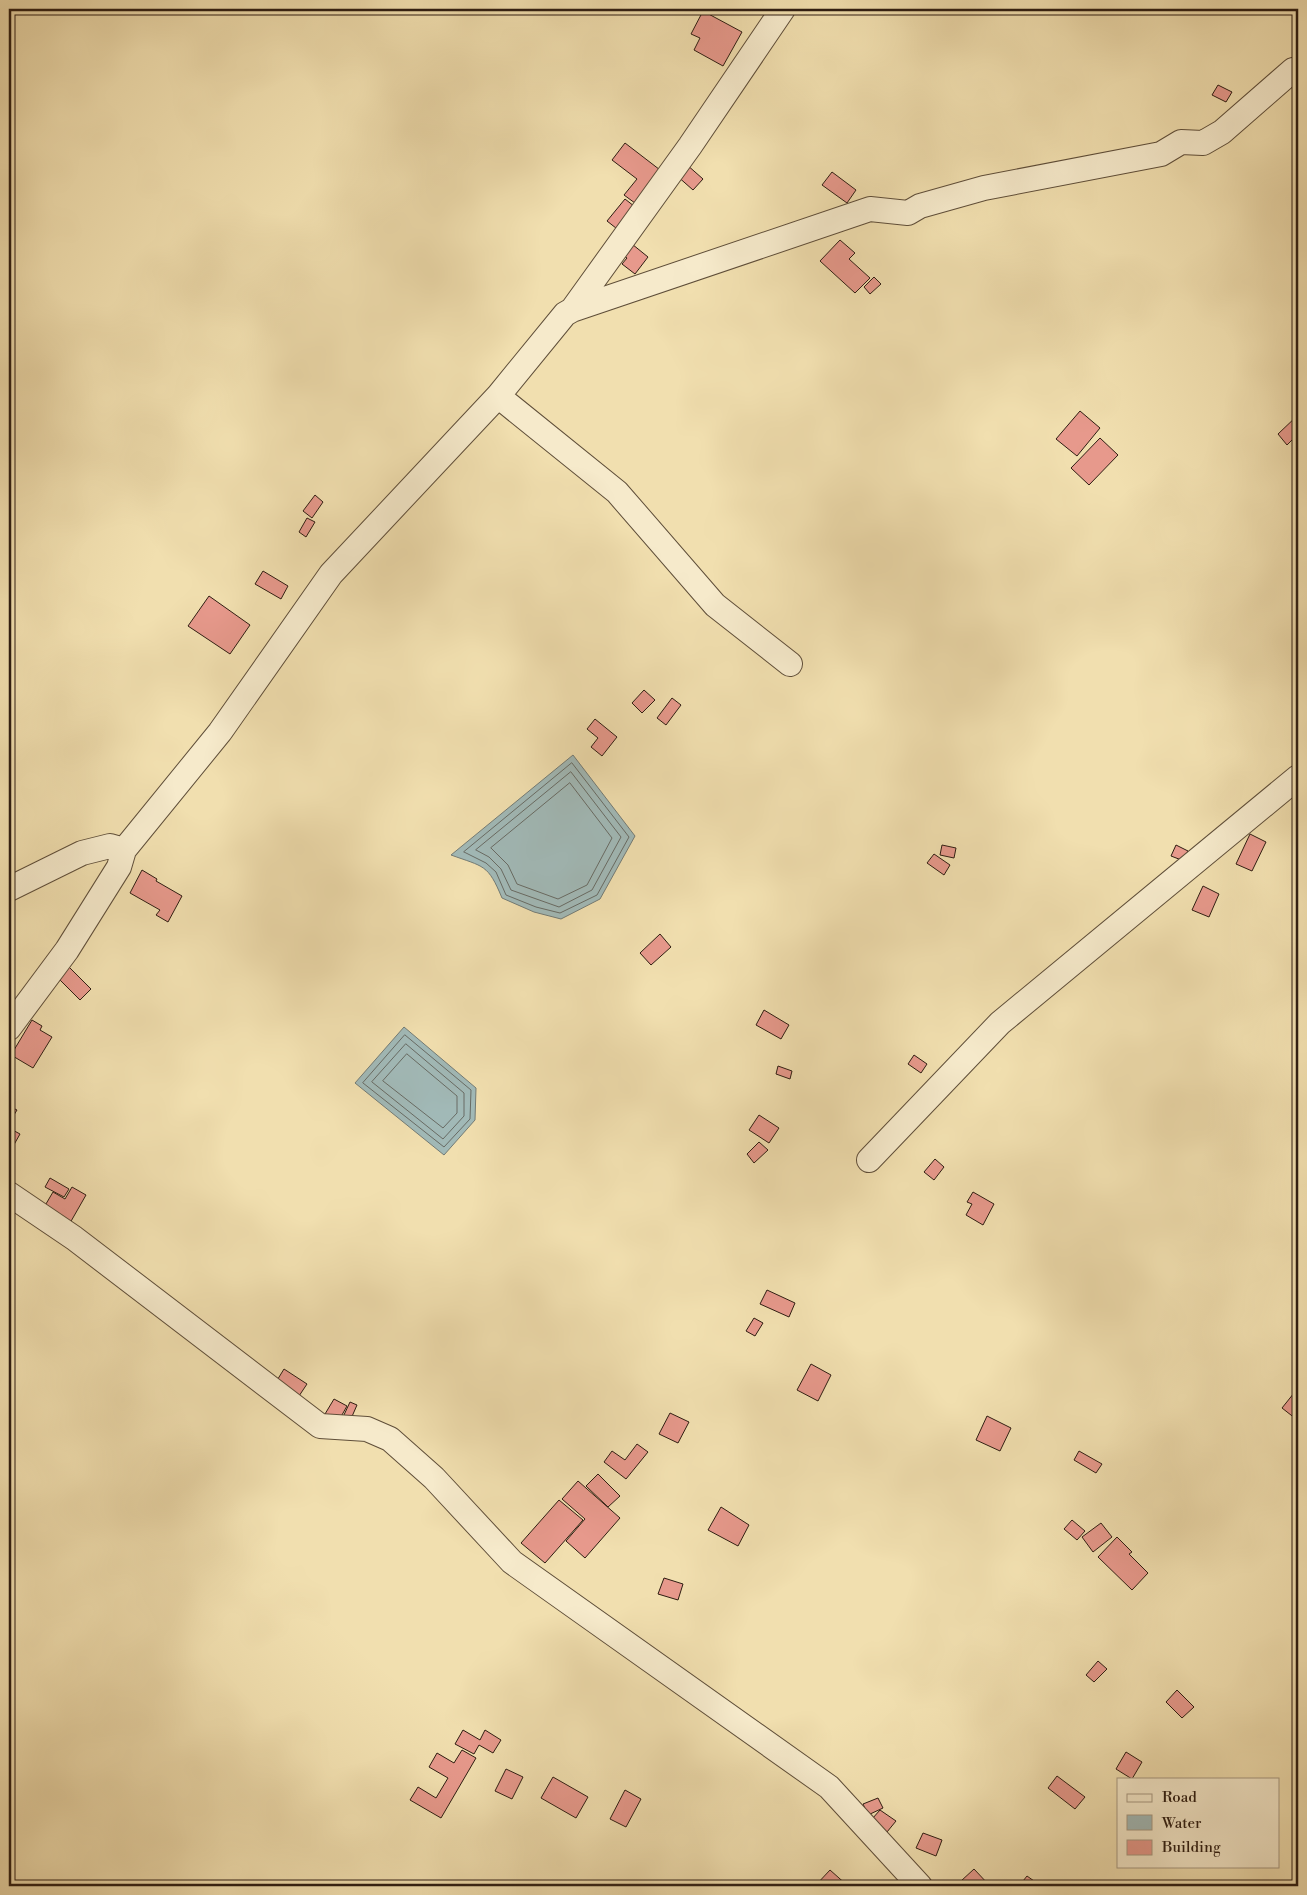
<svg xmlns="http://www.w3.org/2000/svg" width="1307" height="1895" font-family="'Libre Bodoni',serif">
<rect width="100%" height="100%" fill="#f1dfaf"/>
<filter id="stains"><feTurbulence type="fractalNoise" baseFrequency=".004" numOctaves="4"/><feColorMatrix values="0 0 0 0 .2 0 0 0 0 .09 0 0 0 0 .02 0 0 0 .5 -.17"/></filter>
<radialGradient id="worn" r=".72"><stop offset=".6" stop-color="#630" stop-opacity="0"/><stop offset="1" stop-color="#630" stop-opacity=".3"/></radialGradient>
<!-- water -->
<path fill="#a1b9b7" stroke="#737b75" d="M573,755L635,836L600,899L561,919L534,912L502,898C488,864 484,867 451,855Z
M404,1027L476,1088L475,1120L444,1155L355,1083Z"/>
<g fill="none" stroke-linecap="round" stroke-linejoin="round">
<!-- shore -->
<path stroke="#686b64" stroke-width="1" d="M572,763L629,837L597,895L560,913L536,907L506,895L496,872L486,863L464,852Z
M571,772L621,837L592,890L559,907L511,890L501,869L489,857L476,850Z
M570,783L612,838L587,885L558,899L517,884L508,865L491,848Z
M405,1035L471,1090L470,1119L444,1147L363,1083Z
M406,1044L464,1093V1116L443,1139L372,1082Z
M407,1054L457,1096V1113L443,1128L383,1081Z"/>
</g>
<!-- building -->
<path fill="#e7998c" stroke="#2e1d12" d="M703,11L742,32L723,66L694,50L700,38L691,34Z
M1218,85L1232,92L1226,102L1212,95Z
M625,143L664,173L639,206L624,195L637,179L612,160Z
M686,164L703,179L693,190L676,175Z
M832,172L856,190L847,203L822,185Z
M625,199L639,210L621,232L607,221Z
M627,240L648,257L635,274L622,264L627,258L618,252Z
M840,240L855,253L849,259L870,278L855,293L820,261Z
M874,277L881,284L870,294L864,287Z
M1080,411L1100,428L1077,456L1056,439Z
M1298,415V434L1287,445L1278,434Z
M1100,438L1118,455L1089,485L1071,468Z
M315,495L323,502L312,518L303,511Z
M307,518L315,522L306,537L299,532Z
M263,571L288,586L281,599L255,584Z
M209,596L250,625L230,654L188,626Z
M644,690L655,700L642,713L632,703Z
M672,698L681,705L666,725L657,718Z
M595,719L617,737L602,756L591,747L598,738L587,729Z
M1250,834L1266,842L1252,871L1236,864Z
M942,845L956,848L954,858L940,855Z
M1176,845L1188,851L1184,861L1171,856Z
M934,854L950,865L944,875L927,863Z
M142,870L157,879L156,881L182,896L168,922L156,915L160,910L130,893Z
M1203,886L1219,894L1209,917L1192,910Z
M660,934L671,947L651,965L640,953Z
M67,965L91,989L80,1000L56,976Z
M764,1010L789,1025L781,1039L756,1025Z
M32,1020L42,1026L40,1030L52,1037L33,1068L11,1055Z
M914,1055L927,1064L921,1073L908,1064Z
M778,1066L792,1071L790,1079L776,1074Z
M9,1106L17,1110L9,1123Z
M759,1115L779,1128L769,1143L749,1130Z
M9,1128L20,1134L11,1150L9,1149Z
M759,1142L768,1150L754,1163L747,1154Z
M935,1159L944,1167L934,1180L924,1172Z
M50,1178L69,1189L64,1197L45,1187Z
M72,1187L86,1195L70,1223L43,1209L53,1192L65,1199Z
M973,1192L994,1204L983,1225L966,1215L972,1204L967,1202Z
M767,1290L795,1303L789,1317L760,1304Z
M754,1318L763,1323L755,1336L746,1331Z
M811,1364L831,1375L818,1401L797,1390Z
M284,1369L307,1384L299,1396L276,1382Z
M1294,1393L1298,1397V1415L1296,1419L1282,1408Z
M334,1399L347,1406L338,1422L325,1414Z
M350,1402L357,1405L350,1421L343,1417Z
M670,1413L689,1422L678,1443L659,1434Z
M987,1416L1011,1428L1000,1451L976,1440Z
M637,1444L648,1452L626,1479L604,1462L612,1451L625,1460Z
M1079,1451L1102,1464L1096,1473L1074,1460Z
M598,1474L620,1496L608,1507L586,1486Z
M578,1481L620,1518L585,1558L566,1541L585,1519L562,1499Z
M559,1500L583,1520L545,1563L521,1543Z
M721,1507L749,1525L738,1546L708,1530Z
M1072,1520L1085,1531L1077,1540L1064,1529Z
M1101,1523L1112,1537L1093,1552L1082,1537Z
M1117,1537L1132,1552L1129,1554L1148,1573L1132,1590L1098,1557Z
M664,1578L683,1584L678,1600L658,1594Z
M1098,1661L1107,1669L1094,1682L1086,1675Z
M1177,1690L1194,1707L1182,1718L1166,1702Z
M463,1730L480,1740L485,1730L501,1740L493,1753L479,1745L474,1754L455,1744Z
M462,1750L476,1758L441,1818L410,1800L418,1787L436,1798L448,1778L429,1767L437,1753L454,1763Z
M1126,1752L1142,1762L1132,1779L1116,1769Z
M506,1769L523,1777L512,1799L495,1791Z
M1057,1776L1085,1797L1075,1809L1048,1788Z
M553,1777L588,1797L576,1818L541,1798Z
M625,1790L641,1799L626,1827L610,1819Z
M878,1798L883,1808L868,1815L863,1804Z
M880,1810L896,1821L887,1832L872,1819Z
M923,1833L942,1840L936,1856L916,1848Z
M974,1869L990,1886H966L961,1881Z
M830,1870L848,1886H815Z
M1027,1876L1041,1886H1019Z"/>
<g fill="none" stroke-linecap="round" stroke-linejoin="round">
<!-- minor casing -->
<g stroke="#5f4e39" stroke-width="26">
<path id="minor" d="M572,310L870,209L908,213L920,206L984,188L1161,154L1181,142L1203,143L1222,132L1293,70L1298,69
M498,396L617,492L715,605L790,664
M9,889L82,853L110,846L124,850
M9,1028L67,950L119,867L124,850L220,732L331,574L498,396L565,314L572,310L690,146L783,9
M869,1160L1000,1023L1298,777
M9,1194L74,1238L320,1426L367,1429L390,1439L434,1478L512,1562L829,1787L920,1886"/>
</g>
<!-- minor -->
<use href="#minor" stroke="#f6eacb" stroke-width="24"/>
</g>
<!-- margin -->
<rect width="1307" height="1895" fill="none" stroke="#f1dfaf" stroke-width="30"/>
<rect x="10" y="10" width="1287" height="1875" fill="none" stroke="#2e1d12" stroke-width="2.5"/>
<rect x="15" y="15" width="1277" height="1865" fill="none" stroke="#2e1d12"/>
<!-- legend -->
<rect x="1117" y="1778" width="162" height="90" fill="#f6eacb" stroke="#a69881"/>
<rect x="1127" y="1794" width="25" height="8" fill="#f6eacb" stroke="#a69881"/>
<text x="1162" y="1802" font-size="15" fill="#2e1d12">Road</text>
<rect x="1127" y="1815" width="25" height="15" fill="#a1b9b7" stroke="#a69881"/>
<text x="1162" y="1828" font-size="15" fill="#2e1d12">Water</text>
<rect x="1127" y="1840" width="25" height="15" fill="#e7998c" stroke="#a69881"/>
<text x="1162" y="1852" font-size="15" fill="#2e1d12">Building</text>
<rect width="100%" height="100%" filter="url(#stains)"/>
<rect width="100%" height="100%" fill="url(#worn)"/>
</svg>
